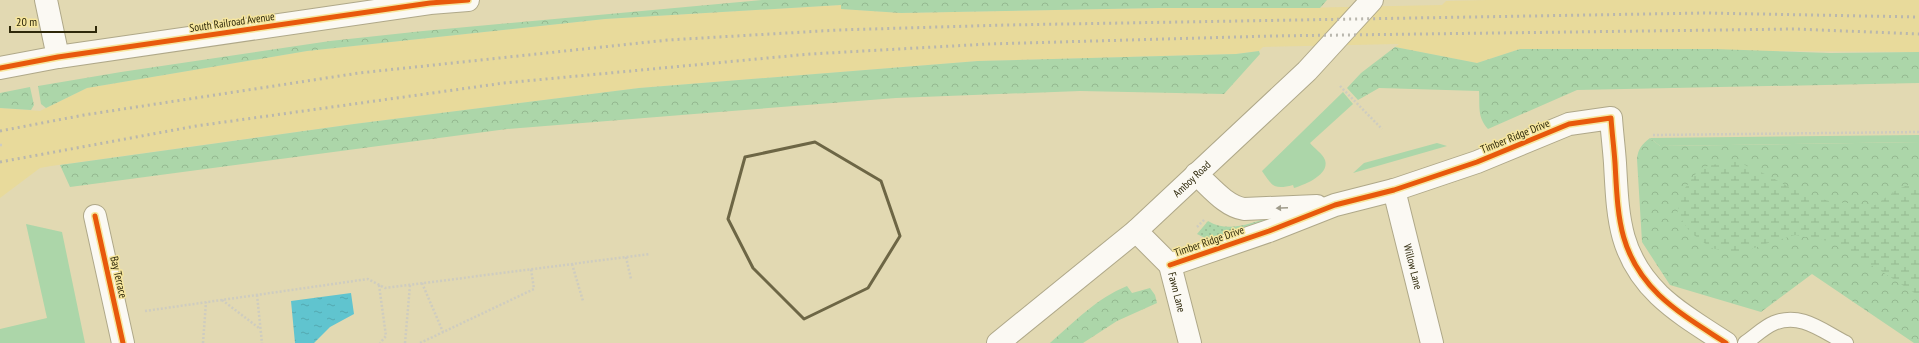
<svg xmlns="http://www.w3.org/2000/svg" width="1919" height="343" font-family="'PT Sans Narrow',sans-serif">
<defs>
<pattern id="forest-crowns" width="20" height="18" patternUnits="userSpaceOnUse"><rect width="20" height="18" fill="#acd6a9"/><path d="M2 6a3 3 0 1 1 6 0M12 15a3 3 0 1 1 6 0" fill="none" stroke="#94b890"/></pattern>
<pattern id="wetland-marsh" width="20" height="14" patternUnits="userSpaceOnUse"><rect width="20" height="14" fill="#acd6a9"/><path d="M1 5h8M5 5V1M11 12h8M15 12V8" fill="none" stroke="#94b890"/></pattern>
<pattern id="garden-dots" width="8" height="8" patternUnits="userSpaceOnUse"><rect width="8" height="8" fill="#acd6a9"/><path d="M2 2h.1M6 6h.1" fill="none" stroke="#94b890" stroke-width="1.8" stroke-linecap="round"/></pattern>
<pattern id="water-ripples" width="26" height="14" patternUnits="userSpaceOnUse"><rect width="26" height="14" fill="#60c4cf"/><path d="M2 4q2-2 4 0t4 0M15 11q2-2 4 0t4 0" fill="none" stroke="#54a8b0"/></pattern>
</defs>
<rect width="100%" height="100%" fill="#e2d9b2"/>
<!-- built -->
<path fill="#e8da9b" d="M1487,0H1919V52L1520,49L1477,63L1395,47L1399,44L1263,47L1259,51L1236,54L978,61L639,88L354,124L51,166L40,168L0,198V108L40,111L87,88L307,51L605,19L841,5L842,9L901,13L1159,8H1297L1442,5L1446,1Z"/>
<!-- grass -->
<path fill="#acd6a9" d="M1343,92L1353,104L1310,143C1314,148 1323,154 1325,160C1330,175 1304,185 1294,188L1293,185C1274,190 1272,186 1262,171Z
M1919,135V142L1660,146L1650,138Z
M1437,143L1447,146L1353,173L1364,163Z
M26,224L62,232L85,343H0V329L47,318Z"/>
<!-- forest -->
<path fill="url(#forest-crowns)" d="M762,0H1327L1320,8H1159L901,13L841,9V5L605,19L307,51L87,88L46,108L41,104L38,86L121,72L330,41L423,31Z
M1395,47L1477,63L1520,49H1714L1830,53L1919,52V83L1577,90L1488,129C1477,117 1480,106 1479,91L1379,88L1358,100L1347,88L1361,73Z
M1259,51L1260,54L1224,94L1080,91L896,98L719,112L507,129L70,187L60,165L354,124L639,88L978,61L1236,54Z
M30,87L34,105L31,110L0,108V93Z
M1650,138L1660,146L1919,142V343H1914L1812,274L1761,312L1670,285L1642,242L1637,159C1638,149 1642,144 1650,138Z
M1127,286L1132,293L1150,288L1155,295L1157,303L1117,321L1083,343H1050C1074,322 1097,298 1127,286Z"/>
<!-- wetland -->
<path fill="url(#wetland-marsh)" d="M1733,160L1759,171L1803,194L1833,202L1875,205L1898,189L1919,181V296L1878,269L1828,241L1795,235L1762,245L1739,254L1711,248L1690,232L1677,213L1685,188L1700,168Z"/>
<!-- garden -->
<path fill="url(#garden-dots)" d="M1275,216L1276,219L1215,237L1205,238L1197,234L1208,221C1229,234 1253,222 1275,216Z"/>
<!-- water -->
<path fill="url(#water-ripples)" d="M351,293L354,314L330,327L314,343H295L291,301Z"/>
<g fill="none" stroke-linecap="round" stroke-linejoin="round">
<!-- service casing -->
<g stroke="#afa889" stroke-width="16">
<path id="service" d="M1745,343C1754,337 1764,327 1774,323C1801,312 1822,331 1846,343"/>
</g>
<!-- minor casing -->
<g stroke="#afa889" stroke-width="24">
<g id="minor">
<path d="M46,0L58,57"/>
<path d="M0,68L58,57L430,3L468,0"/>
<path d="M1196,174C1210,186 1225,206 1244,209L1317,206"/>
<path id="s1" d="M1394,190L1432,343"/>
<path d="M95,216L123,343"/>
<path id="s2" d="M1136,231L1170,265L1190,343"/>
<path d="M1170,265L1269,231L1335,205L1394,190L1477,162L1569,124L1611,118C1612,133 1614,148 1615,163C1618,216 1618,255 1659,295C1679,314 1703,328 1726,343"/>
</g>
</g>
<!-- secondary casing -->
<g stroke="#afa889" stroke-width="24">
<g id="secondary">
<path id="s3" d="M998,343L1136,231L1307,71L1372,0"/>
</g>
</g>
<!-- path -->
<path stroke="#ceccc0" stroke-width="2.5" stroke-dasharray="2 2" stroke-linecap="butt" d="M1340,86L1382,129
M1653,135L1919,132
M0,145H2
M1197,227L1205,219
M626,257L631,279
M572,264L583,301
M422,283L443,332
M379,285L386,336L380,343
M257,295L262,343
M222,300L259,328
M145,311L368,279L385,288L650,254
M203,343L206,302
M405,343L410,285
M420,343L534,289L531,269"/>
<!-- service -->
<use href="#service" stroke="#fbf9f3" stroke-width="14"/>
<!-- minor -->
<use href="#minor" stroke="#fbf9f3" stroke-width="22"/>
<!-- secondary -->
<use href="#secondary" stroke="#fbf9f3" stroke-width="22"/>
<!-- rail -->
<path stroke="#b9b7ae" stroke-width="3" stroke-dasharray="2 4" stroke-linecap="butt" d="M0,131L84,115L359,73L668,40L838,30L1006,25L1705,13L1919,17
M0,162L196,126L504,83L810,54L988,44L1271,36L1795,29L1919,34"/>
<!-- cycleway casing -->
<g stroke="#f6e69e" stroke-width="8">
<path id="cycleway" d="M0,68L58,57L430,3L468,0
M95,216L123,343
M1170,265L1269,231L1335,205L1394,190L1477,162L1569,124L1611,118C1612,133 1614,148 1615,163C1618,216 1618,255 1659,295C1679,314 1703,328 1726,343"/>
</g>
<!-- cycleway -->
<use href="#cycleway" stroke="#e8590c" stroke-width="5"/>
</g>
<!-- one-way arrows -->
<defs><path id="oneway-solid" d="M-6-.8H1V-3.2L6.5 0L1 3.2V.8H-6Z"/></defs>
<use fill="#9f9b8a" href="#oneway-solid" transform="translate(1282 208) rotate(177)"/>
<!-- marked area -->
<path fill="none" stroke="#6d6645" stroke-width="3" stroke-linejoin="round" d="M815,142L881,181L900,236L868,288L804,319L753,268L728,219L745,157Z"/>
<g text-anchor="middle" stroke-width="3" stroke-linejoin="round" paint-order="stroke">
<!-- street labels -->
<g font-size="11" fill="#2e280a" stroke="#f6e69e">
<text transform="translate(232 22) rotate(-8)" y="4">South Railroad Avenue</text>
<text transform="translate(1515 136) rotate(-22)" y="4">Timber Ridge Drive</text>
<text dy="4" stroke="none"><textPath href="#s3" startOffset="254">Amboy Road</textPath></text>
<text transform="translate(1209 241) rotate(-19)" y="4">Timber Ridge Drive</text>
<text dy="4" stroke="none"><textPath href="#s1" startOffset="79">Willow Lane</textPath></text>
<text transform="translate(119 277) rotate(77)" y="4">Bay Terrace</text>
<text dy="4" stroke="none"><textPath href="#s2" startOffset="76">Fawn Lane</textPath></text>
</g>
</g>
<!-- scale -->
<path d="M10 26v6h86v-6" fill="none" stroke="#2e280a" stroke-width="2"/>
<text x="16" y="26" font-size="12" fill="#2e280a" stroke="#f6e69e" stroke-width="3" paint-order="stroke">20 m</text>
</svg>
